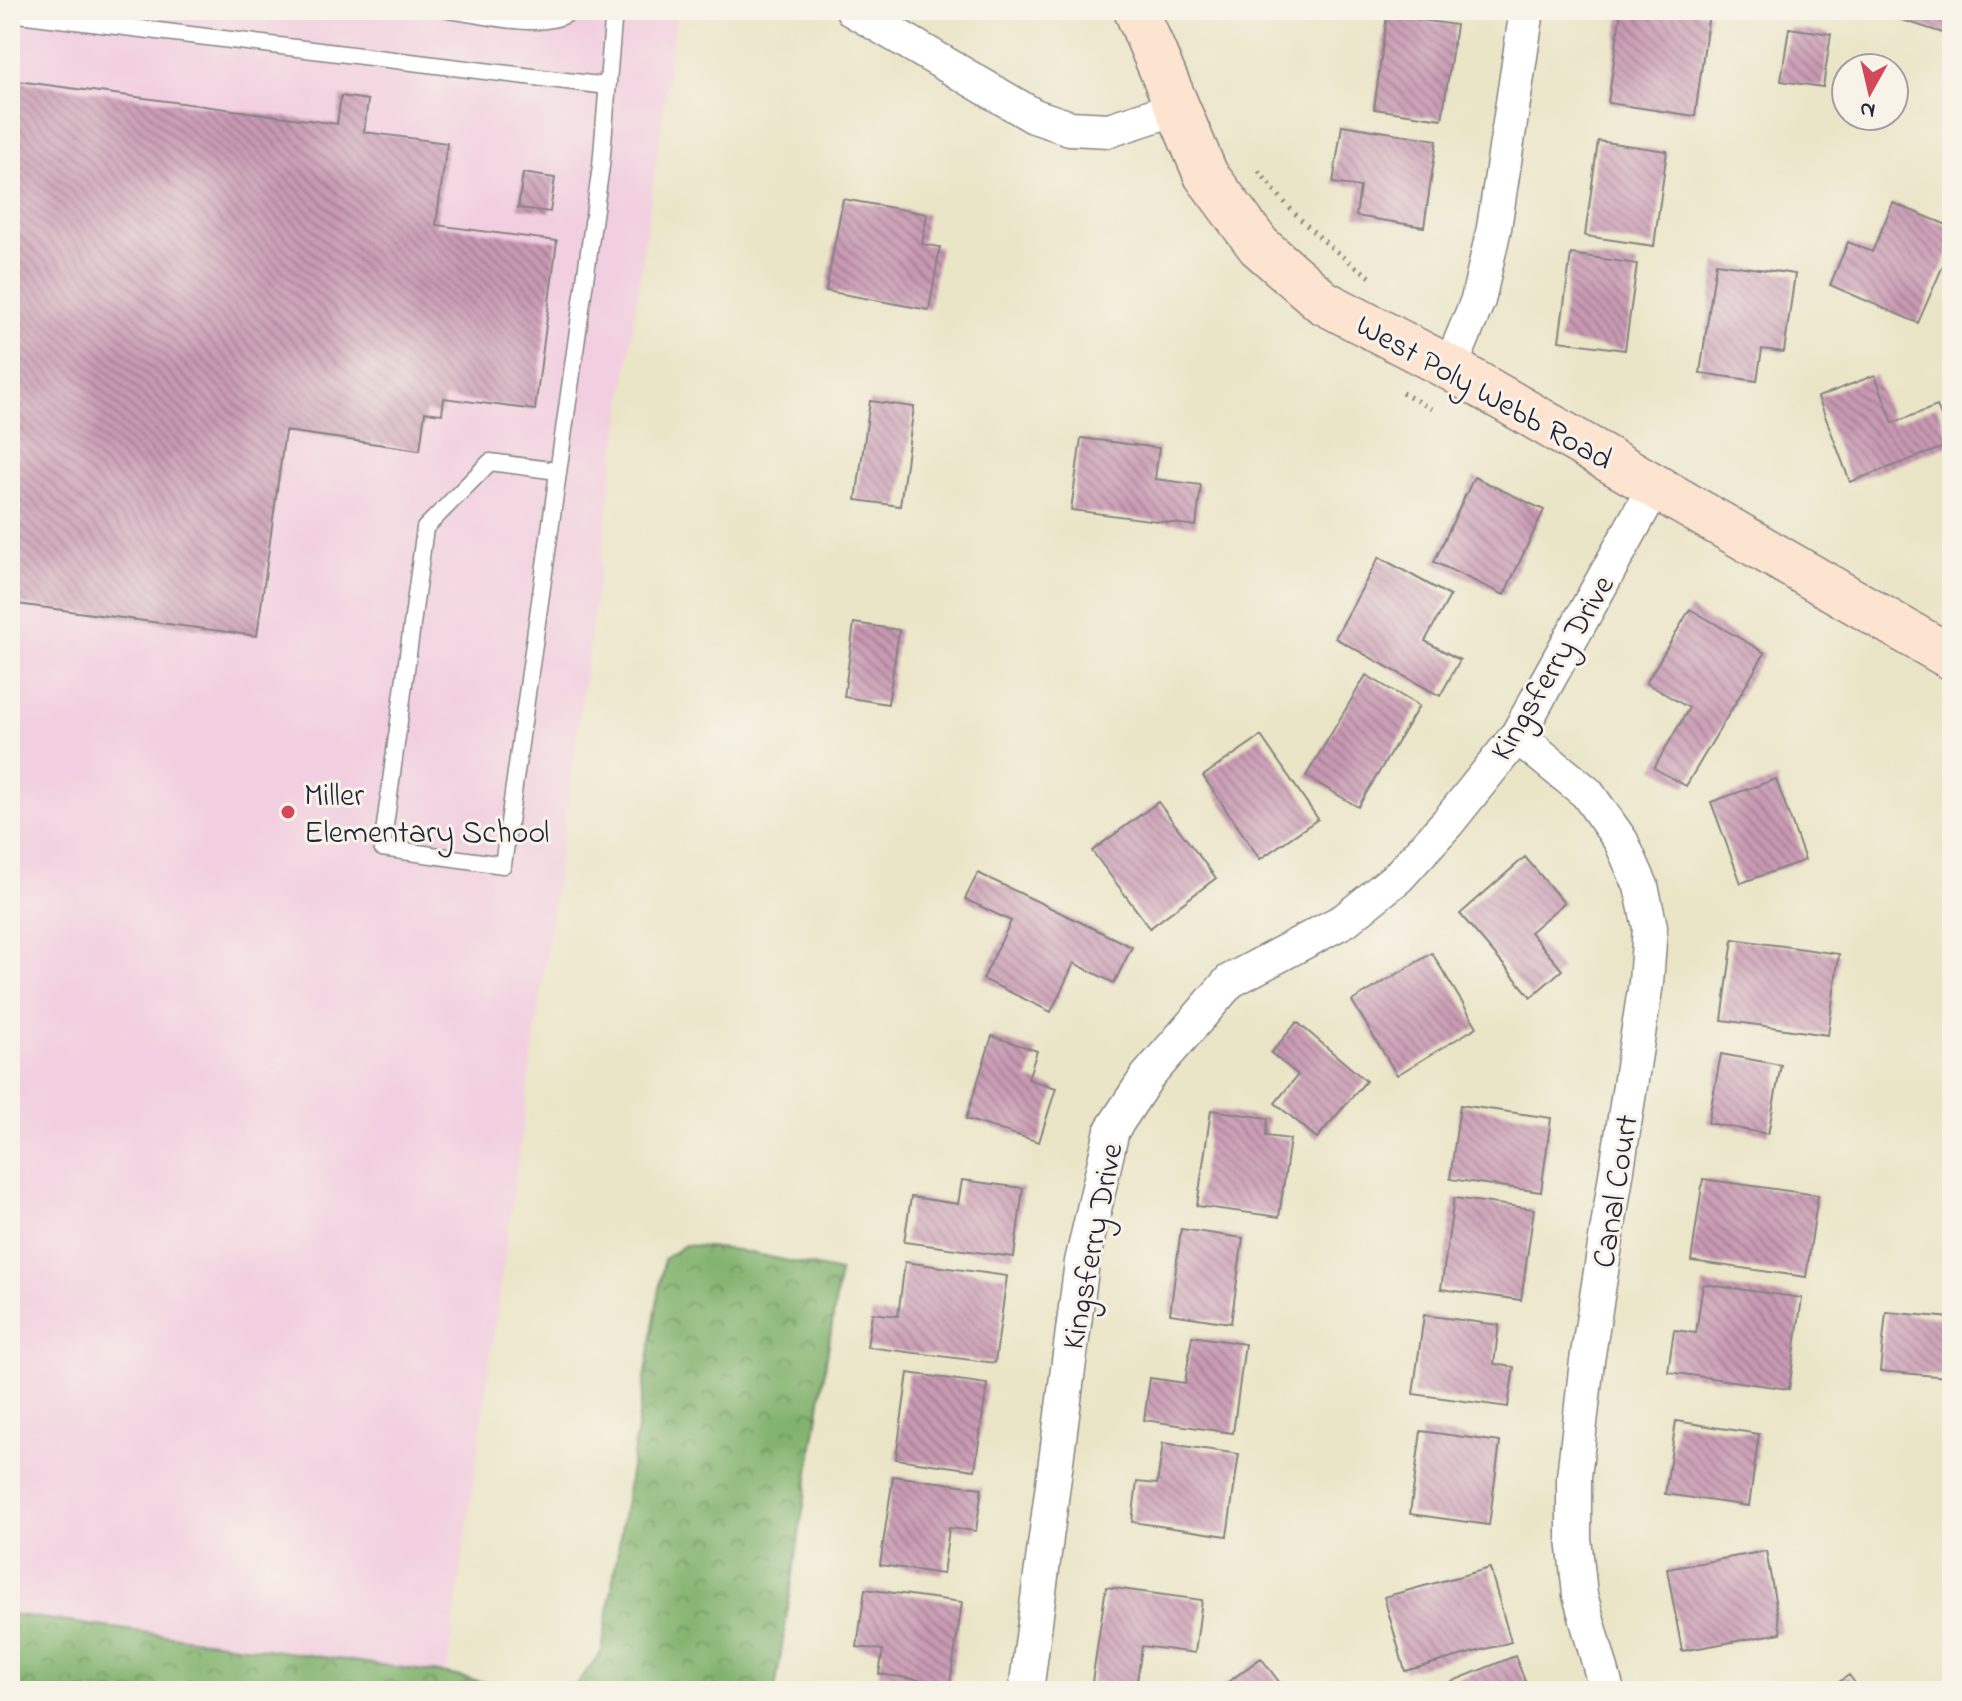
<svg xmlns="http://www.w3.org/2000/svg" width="1962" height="1701" font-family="'Indie Flower',sans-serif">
<defs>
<pattern id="forest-crowns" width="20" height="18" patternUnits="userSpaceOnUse" patternTransform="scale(2)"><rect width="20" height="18" fill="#82b36e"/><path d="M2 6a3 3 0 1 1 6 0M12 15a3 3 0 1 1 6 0" fill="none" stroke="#6a915c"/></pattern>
<pattern id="building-back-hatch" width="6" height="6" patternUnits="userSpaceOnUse" patternTransform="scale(2)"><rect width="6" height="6" fill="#c899b2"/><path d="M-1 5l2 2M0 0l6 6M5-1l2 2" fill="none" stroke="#a27c92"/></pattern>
</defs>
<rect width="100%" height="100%" fill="#f7f3e8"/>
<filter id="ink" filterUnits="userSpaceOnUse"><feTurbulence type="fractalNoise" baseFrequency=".0125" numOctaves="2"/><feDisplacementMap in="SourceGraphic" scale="16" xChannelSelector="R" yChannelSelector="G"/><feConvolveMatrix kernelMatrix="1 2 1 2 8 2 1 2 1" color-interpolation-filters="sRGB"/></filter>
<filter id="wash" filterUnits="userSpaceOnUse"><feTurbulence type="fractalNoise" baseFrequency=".006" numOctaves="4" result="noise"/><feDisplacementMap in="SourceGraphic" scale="32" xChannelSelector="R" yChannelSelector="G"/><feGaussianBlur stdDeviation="1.8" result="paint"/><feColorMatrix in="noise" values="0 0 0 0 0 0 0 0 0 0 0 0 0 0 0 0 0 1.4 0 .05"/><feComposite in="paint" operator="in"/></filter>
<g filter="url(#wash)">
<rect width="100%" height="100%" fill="#ebe5c8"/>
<!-- built -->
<path fill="#f2cfe0" d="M10,10H677L447,1674L10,1614Z"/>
<!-- forest -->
<path fill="url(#forest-crowns)" stroke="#526a54" stroke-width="2" d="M685,1245L737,1250L840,1272L775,1691H10V1614L447,1674L489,1683L576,1685L602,1651L664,1259Z"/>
<g id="blocks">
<!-- building -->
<path fill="url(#building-back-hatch)" d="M1621,10H1688L1709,13L1695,116L1608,103Z
M1892,10H1952V36L1890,16Z
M1387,15L1456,25L1442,119L1374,109Z
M1789,28L1831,34L1823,87L1781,81Z
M10,80L337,124L341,96L368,100L364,132L447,143L436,225L557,241L535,410L444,398L442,414L425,412L420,450L285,431L257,636L10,603Z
M1342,125L1437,140L1424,227L1356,216L1360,187L1333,183Z
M1598,141L1667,151L1654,246L1585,236Z
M523,173L555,178L550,212L518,208Z
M843,199L927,214L922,244L940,247L929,310L826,291Z
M1893,203L1952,227V245L1918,323L1830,285L1848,242L1872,252Z
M1571,254L1637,264L1625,350L1559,341Z
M1716,263L1795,274L1784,352L1762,349L1757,381L1700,373Z
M1875,375L1893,423L1937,406L1952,444L1850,482L1818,397Z
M870,401L914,407L900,506L856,500Z
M1081,438L1159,448L1155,479L1201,485L1196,526L1071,510Z
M1474,477L1544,510L1504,595L1434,562Z
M1379,557L1450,596L1425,641L1460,660L1440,696L1335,638Z
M1690,609L1765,653L1686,786L1654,768L1689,708L1646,683Z
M854,623L899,630L888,704L844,697Z
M1366,675L1419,706L1358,807L1306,776Z
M1261,736L1318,819L1260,859L1203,776Z
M1776,779L1805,860L1741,883L1711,802Z
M1158,802L1216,878L1150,928L1092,851Z
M1525,857L1564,903L1530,932L1562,970L1531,997L1460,914Z
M978,873L1132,947L1114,983L1074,963L1051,1012L983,979L1011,921L965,899Z
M1733,939L1839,954L1828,1035L1722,1020Z
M1432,953L1477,1027L1397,1075L1352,1001Z
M1297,1022L1366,1081L1317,1138L1275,1103L1298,1075L1271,1053Z
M992,1036L1037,1051L1028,1079L1056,1088L1039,1142L966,1119Z
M1721,1054L1781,1065L1768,1134L1708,1123Z
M1460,1105L1551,1118L1541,1192L1450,1179Z
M1211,1110L1268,1118L1266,1136L1290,1139L1279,1217L1197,1206Z
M1703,1179L1818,1195L1806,1277L1691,1261Z
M962,1180L1023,1188L1014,1257L904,1242L911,1197L958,1204Z
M1454,1198L1534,1209L1521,1300L1441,1289Z
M1181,1229L1243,1238L1231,1323L1170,1314Z
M905,1262L1007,1276L995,1363L867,1347L872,1313L898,1316Z
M1703,1284L1802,1298L1789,1389L1668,1372L1674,1330L1696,1333Z
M1886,1312L1952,1318L1947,1377L1880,1371Z
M1424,1315L1499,1325L1494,1364L1514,1367L1508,1407L1413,1394Z
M1192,1336L1245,1344L1233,1433L1144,1420L1150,1378L1185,1383Z
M908,1373L987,1384L975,1470L896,1459Z
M1676,1421L1759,1434L1749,1506L1665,1494Z
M1421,1431L1500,1442L1489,1525L1410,1514Z
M1163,1443L1239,1454L1227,1536L1132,1522L1137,1482L1157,1484Z
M893,1476L982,1488L976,1531L949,1528L943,1574L880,1565Z
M1766,1551L1781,1633L1682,1651L1667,1569Z
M1490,1568L1511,1642L1405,1671L1384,1597Z
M1106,1587L1202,1600L1195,1653L1142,1646L1136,1688L1092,1682Z
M865,1589L962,1602L950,1684L879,1674L883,1650L857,1647Z
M1515,1656L1529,1691H1451L1448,1683Z
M1261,1658L1286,1691H1216Z
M1849,1675L1861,1691H1826Z"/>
</g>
</g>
<g filter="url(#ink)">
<use href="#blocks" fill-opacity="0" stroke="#868482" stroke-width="2"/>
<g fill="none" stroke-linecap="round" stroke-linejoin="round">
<!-- lane casing -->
<g stroke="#868482" stroke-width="19">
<path id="lane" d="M449,10C487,15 541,32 574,10
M10,13L607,86
M557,471L490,462L425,528L382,848L503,865L601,166L614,10"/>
</g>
<!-- street casing -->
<g stroke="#868482" stroke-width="37">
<path id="street" d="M853,10L1034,116L1070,128L1109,130L1177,108
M1450,368L1478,300L1494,228L1527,10
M1517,736L1587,793L1621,841L1641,886L1650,927L1646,983L1587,1361L1574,1477V1538L1580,1595L1607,1691
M1026,1691L1082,1262L1112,1130L1147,1077L1230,981L1345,920L1398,877L1448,822L1517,736L1655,486"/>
</g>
<!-- secondary casing -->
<g stroke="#868482" stroke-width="47">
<path id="secondary" d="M1136,10L1206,175L1259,246L1323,302L1450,368L1952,658"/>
</g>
<!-- path -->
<path stroke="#868482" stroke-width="5" stroke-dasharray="2 6" stroke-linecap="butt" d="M1259,171C1293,216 1328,248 1375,280
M1402,393L1436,411"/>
<!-- lane -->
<use href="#lane" stroke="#fff" stroke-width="16"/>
<!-- street -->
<use href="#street" stroke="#fff" stroke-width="34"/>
<!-- secondary -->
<use href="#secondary" stroke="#fde4d1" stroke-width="44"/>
</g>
</g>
<!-- markers -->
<circle fill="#d1495b" stroke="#f7f3e8" stroke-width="3" cx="288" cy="812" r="8"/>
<g text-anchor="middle" stroke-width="6" stroke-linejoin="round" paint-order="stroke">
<!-- street labels -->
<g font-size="32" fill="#22223b" stroke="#f7f3e8">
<text transform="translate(1485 391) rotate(29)" y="11">West Poly Webb Road</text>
<text transform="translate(1551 667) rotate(-59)" y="11">Kingsferry Drive</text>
<text transform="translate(1614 1191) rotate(-81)" y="11">Canal Court</text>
<text transform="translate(1091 1246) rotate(-79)" y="11">Kingsferry Drive</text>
</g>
<!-- poi labels -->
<g font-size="32" fill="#22223b" stroke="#f7f3e8" text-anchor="start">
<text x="304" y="805">Miller<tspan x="304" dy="37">Elementary School</tspan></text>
</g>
</g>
<!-- margin -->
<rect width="1962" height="1701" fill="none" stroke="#f7f3e8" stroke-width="40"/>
<!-- north arrow -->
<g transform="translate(1870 92) rotate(188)"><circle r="38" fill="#f7f3e8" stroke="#a29fa3" stroke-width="2"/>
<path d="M0-6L14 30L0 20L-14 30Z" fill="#d1495b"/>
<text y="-12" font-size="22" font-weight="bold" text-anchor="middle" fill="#22223b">N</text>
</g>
</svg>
